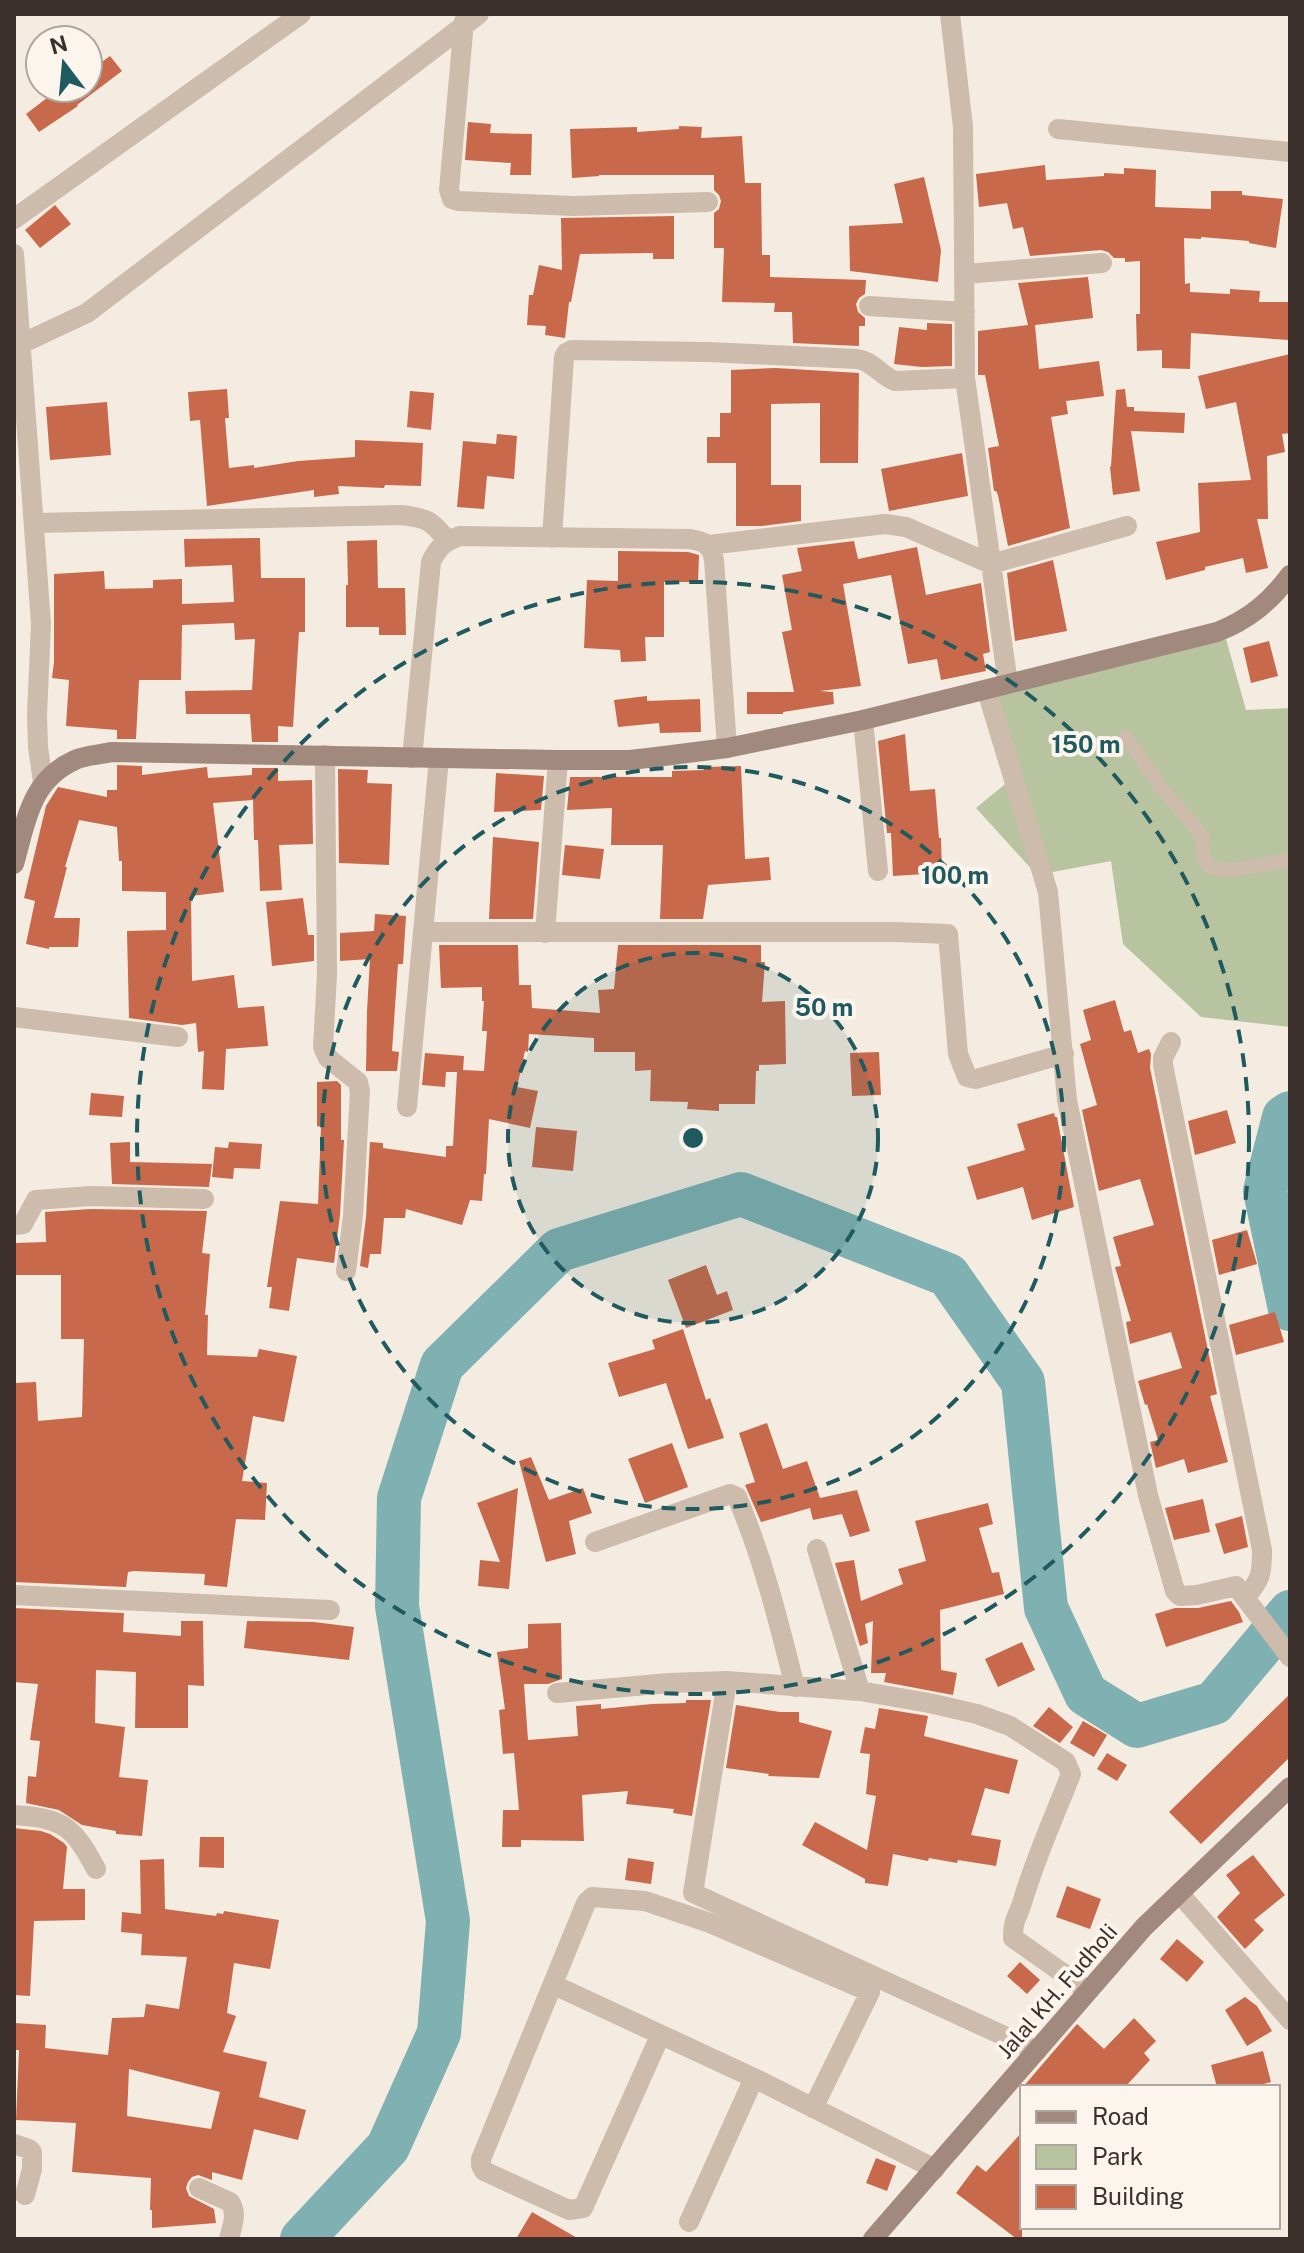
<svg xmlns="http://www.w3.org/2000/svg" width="1304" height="2253" font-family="'Public Sans',sans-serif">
<rect width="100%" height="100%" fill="#f4ebe1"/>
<!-- green -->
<path fill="#b8c4a0" d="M1226,639L1246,710L1290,708V1027L1201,1017L1123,944L1111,861L1037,875L976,808L1021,771L996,691Z"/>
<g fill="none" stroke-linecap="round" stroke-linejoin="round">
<!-- river -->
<path stroke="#7fb0b2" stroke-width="44" d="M1290,1113L1284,1117L1265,1191L1290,1309
M302,2239L388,2147L439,2033L448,1921L397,1606L399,1498L442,1365L559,1250L741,1194L948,1275L1023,1382L1046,1608L1086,1694L1137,1726L1214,1703L1290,1612"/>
</g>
<!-- building -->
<path fill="#c8694b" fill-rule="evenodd" d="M110,56L122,71L77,105L78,106L39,132L26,114L60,88H88V72Z
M468,122L491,124L490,133L532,134L531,175H510L511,163L465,160Z
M679,126L702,127L701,138L742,136L745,183H761L762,255H770V277L866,280L865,294L859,298L856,304L858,312L865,318V326H859V346L793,343L792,312H774L775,303L722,302L724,248H714V213L719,209L721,201L719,195L714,190V175H599V176L572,178L570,129L637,127V132L679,129Z
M1045,165L1046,180L1104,176V173L1124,174V168L1156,170L1155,207L1211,209V191H1242V195L1283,199L1276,248L1249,243V241L1201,237V239L1184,238L1185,284L1190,283V292L1230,294V289L1260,291L1259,302H1289V340L1191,333L1190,369L1162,368V350L1137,351L1136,314H1140V261L1125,262V258H1114L1108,252L1101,250L1030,256L1023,227L1013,229L1007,203L979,207L976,174Z
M924,177L941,250L938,282L850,271L849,226L903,223L894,184Z
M55,205L71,224L40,248L25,230Z
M674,216V259H653V253L580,254L571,302H569L565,338L545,335L546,326L527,325L529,295H533L539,265L562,270L561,218Z
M1088,277L1093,318L1035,325L1039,369L1099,361L1104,396L1066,401L1068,414L1051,417L1070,528L1008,546L998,495L996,491H994L988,448L999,446L985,375H978V331L1028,325L1018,283Z
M927,323L952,324V366L922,367L894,364L899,327L927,330Z
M1290,354V433L1282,434L1285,452L1267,456L1268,519H1257L1268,568L1246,573L1243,558L1205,567V570L1166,580L1156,542L1200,532L1198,483L1251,480L1236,402L1206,409L1198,376Z
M776,368L859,373L858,463H820V403L771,404V485H801V521L762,526H736V463H707V437H720V413H731V370Z
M227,389L229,418H225L229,468L254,465V468L298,461L355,457V440L423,443L421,486L385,485L384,488L338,486L339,494L314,497V490L207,506L200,420L190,421L188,392Z
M1125,389L1127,407H1134V411L1185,413L1184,433L1131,431L1140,491L1113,495L1110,467L1111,466L1116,390Z
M410,391L434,393L431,430L407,427Z
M107,402L111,455L50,460L46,407Z
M497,434L517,436L514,479L487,476L484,509L457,507L463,441L496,444Z
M962,453L968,496L889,511L881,469Z
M260,538L261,578H305V632H299L293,727L278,726V742H252L250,714H186L185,691L252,690L255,639L235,640L234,623L182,625L181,680H139L136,739H117V730L66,726L69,680L52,678L54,662V574L104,571L105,589L153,588V580L182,579V604L234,602L232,565L185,567L184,539Z
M377,540L378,588H405L406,635H379V627H346V585H348L347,541Z
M854,541L858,559L917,547L926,595L981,583L990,652L983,654L986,671L941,680L937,659L908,664L891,575L843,584L861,686L820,691L833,692L834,704L783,712V714H747V692H794L782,632L792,630L782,575L802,571L797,548Z
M618,551L688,552L699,555L698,582H664V637H645L646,661L621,662L620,650L584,648L587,580L618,581Z
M1053,560L1067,631L1015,641L1007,573Z
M1269,641L1278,676L1251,683L1243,648Z
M647,696V701L700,699L701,732L660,733L659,723L618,727L614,700Z
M905,734L910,791L935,789L939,838H941L942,873L893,876L891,833H887L878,741Z
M117,765L142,766V775L207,767L208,778L252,775V768H278V781L312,780L313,844L279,845L282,890L260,891L258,840H254L253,800L213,803L224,892L191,896L192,981L234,975L238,1008L264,1006L268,1046L226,1049L224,1090L202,1089L204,1051L198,1052L196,1023L182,1025L129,1018L127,931L166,930V892L122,891V861H119L117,827L79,820L65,867H67L54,918H80L78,947H49V949L26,944L35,901L24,898L46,806L58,787L107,797V790H117Z
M741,766L745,859L769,857L771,880L708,885L703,919H660L663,845H611L612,808L567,810L570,777H672V771L704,770V767Z
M338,769L368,770L367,783L392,784L389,865L339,863Z
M496,773L544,776L541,810L494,812Z
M493,837L539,842L533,919H489Z
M565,845L604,849L600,879L562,875Z
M303,898L308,935H314V961L272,966L266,902Z
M375,914L406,916L403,964H398L392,1051L399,1052L397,1071H366L367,1011L370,959L340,961V933L374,931Z
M439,945H518L519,985H531L532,1008L600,1013L598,990L614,989L618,945H761V962H765L762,1002L785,1001L786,1064L759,1065V1071H756L755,1104H719V1111L687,1109L688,1102L650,1101L651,1070L635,1071V1052H594V1038L529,1034L528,1052L525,1051L517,1087L538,1091L530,1128L489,1119L486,1174H484L482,1201L470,1200L462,1225L406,1209L405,1218H384L381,1254H370L368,1268L360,1266L366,1217L370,1142L383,1143V1148L446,1157V1146H453L457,1072H446L445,1087L422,1085L425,1053L464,1056L463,1070L484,1071L487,1031H482L484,1001H482V987L441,988Z
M1115,1000L1124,1032L1131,1030L1138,1053L1149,1049L1151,1054L1150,1068L1217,1394L1210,1396L1228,1462L1188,1473L1184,1459L1156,1468L1150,1442L1158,1440L1147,1404L1145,1405L1138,1381L1182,1368L1171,1332L1130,1344L1126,1322L1131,1321L1115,1267L1121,1266L1113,1237L1154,1225L1140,1179L1099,1191L1082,1110L1097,1105L1080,1044L1091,1040L1083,1010Z
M879,1052L881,1095L852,1096L850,1053Z
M337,1081L341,1085V1140H344L340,1215L334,1263L297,1258L289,1311L269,1308L272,1287H267L280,1201L318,1204L321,1127L317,1126V1082Z
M91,1093L124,1096L122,1117L89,1115Z
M1227,1110L1236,1143L1195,1155L1188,1121Z
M1054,1113L1055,1117H1057L1074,1207L1032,1220L1023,1187L977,1200L967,1167L1025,1150L1017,1124Z
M536,1127L577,1131L573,1171L532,1167Z
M130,1142V1162L212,1164L209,1187L112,1184L110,1143Z
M229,1142L262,1144L260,1169L234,1168L233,1179L212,1177L215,1147L228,1148Z
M91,1209L207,1211L202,1253L210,1254L205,1315H208L207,1355L257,1357L259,1349L297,1356L284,1422L253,1416L242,1481L267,1483L265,1520L236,1519L227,1587L204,1585L205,1574L134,1571L128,1572L126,1587L14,1582V1383L36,1382L38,1421L82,1417L84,1339H61V1275H14V1243L46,1242L45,1212Z
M1247,1230L1257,1264L1219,1275L1212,1240Z
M706,1265L717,1295L727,1291L733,1310L686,1328L668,1280Z
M1275,1312L1284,1342L1236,1355L1229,1325Z
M683,1329L706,1400L710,1398L724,1438L688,1449L666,1383L619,1397L608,1363L655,1349L652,1340Z
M767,1423L783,1469L807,1461L820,1498L857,1490L870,1531L850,1537L842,1514L813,1520L810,1508L761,1522L745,1485L755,1482L739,1433Z
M672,1443L688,1487L645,1503L628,1459Z
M531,1457L549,1500L583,1488L592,1513L569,1521L576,1554L546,1562L519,1461Z
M518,1488L509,1589L478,1586L480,1560L500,1562L477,1503Z
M1203,1499L1210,1532L1174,1540L1165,1508Z
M988,1503L993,1524L979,1528L992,1573L999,1572L1004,1594L940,1610L941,1670L957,1673L953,1695L884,1682L886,1673H871L873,1621L865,1624L868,1643L860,1646L835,1563L854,1560L861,1601L903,1584L898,1569L926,1561L915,1521Z
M1242,1516L1248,1547L1224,1554L1215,1524Z
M1231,1601L1239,1612L1243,1622L1166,1647L1155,1614L1175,1608H1198Z
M14,1608L124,1613L123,1632L181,1636V1621H203L204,1686L188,1685V1728H135L136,1672L96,1670L95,1723L125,1727L119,1777L148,1780L142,1836L116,1834V1831L82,1825L59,1810L26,1803L28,1776L36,1777L40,1741L30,1740L38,1684L14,1682Z
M247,1621L314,1622L354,1627L349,1660L244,1648Z
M561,1623L562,1679L548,1684H524L528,1740L578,1736L576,1706L601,1704V1709L652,1704L686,1703V1700H711L692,1816L673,1813L674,1809L626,1804L628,1791L582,1795L584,1841L521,1840V1847H502L503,1810H519L514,1753L503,1754L499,1710L505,1709L497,1652L528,1648V1624Z
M1022,1642L1035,1670L998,1687L985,1659Z
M1290,1694V1757L1201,1844L1169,1812Z
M736,1705L780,1712H799V1722L832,1731L819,1778L768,1776L769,1774L726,1768Z
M1049,1707L1073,1727L1060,1743L1033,1726Z
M879,1708L928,1716L924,1736L1018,1760L1009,1794L985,1788L971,1835L1001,1840L996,1866L958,1860L957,1863L929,1858L928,1861L893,1854L888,1886L865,1883V1879L802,1845L815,1822L867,1850L876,1796L866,1794L870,1754L860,1753L865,1727L875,1729Z
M1083,1721L1107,1735L1094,1757L1070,1743Z
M1107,1753L1127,1765L1117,1781L1097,1769Z
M14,1828L41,1831L50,1834L64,1843L67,1847L63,1889H85V1920L34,1921L30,1996L14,1995Z
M200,1837H224V1868L199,1867Z
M1253,1855L1285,1895L1254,1920L1264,1930L1245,1949L1217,1917L1240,1893L1226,1875Z
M628,1858L654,1862L651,1884L625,1880Z
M164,1859L165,1909L216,1916L217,1913L223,1914L224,1911L279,1920L270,1969L234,1963L227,2013L236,2016L223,2052L267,2062L259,2097L306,2110L298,2140L254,2129L242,2180L212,2172V2180L198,2175L192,2177L188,2182L186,2188L189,2196L214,2209L216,2223L152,2228V2210H150L151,2178L72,2172L76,2123L16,2120L19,2050H14V2023L46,2025L45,2048L108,2055L112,2018L144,2017L146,2004L179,2009L187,1957L141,1955L142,1934L121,1932L122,1912L141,1914L140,1860ZM129,2069L220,2092L211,2129L127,2116Z
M1067,1886L1101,1899L1090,1929L1056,1917Z
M1177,1939L1204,1962L1187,1982L1160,1959Z
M1020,1962L1040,1980L1027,1994L1007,1976Z
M1245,1997L1257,2006L1272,2031L1247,2046L1225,2010Z
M1134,2018L1156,2041L1144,2053L1150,2060L1125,2087H1023L1077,2024L1104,2049Z
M1263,2051L1271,2082L1252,2087H1217L1211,2065Z
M1022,2132V2239H1017L956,2193L977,2165L986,2172Z
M876,2158L896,2166L887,2191L866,2183Z
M532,2212L579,2239H516Z"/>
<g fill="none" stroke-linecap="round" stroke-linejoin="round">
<!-- lane -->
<path stroke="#cdbbac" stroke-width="14" d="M1126,737L1163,790L1202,835L1203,856L1211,868L1233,870L1290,860"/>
<!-- street -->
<path stroke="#cdbbac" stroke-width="20" d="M950,14L963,127L965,378L1008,684
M464,21L449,190L452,199L458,201L574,206L708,202
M1058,129L1290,152
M14,219L301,14
M14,254L41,624L37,715L38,747L43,782
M965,274L1102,263
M869,306L965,312
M21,344L87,313L479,14
M35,523L401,515C427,518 431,520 447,540
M552,538L564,357L566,353L572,350L708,352L857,359C873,361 880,375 895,381L965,378
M709,545L885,524L906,527L991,564L1127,526
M987,691L1048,892L1067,1100L1148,1495L1175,1591L1180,1596L1197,1595L1236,1586L1290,1657
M863,720L878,871
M325,755L327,974L323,1047L328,1058L358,1082L360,1091L353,1216L346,1271
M412,758L431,562C438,547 445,541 460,536L689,539C704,541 711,544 714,560L727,748
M423,932H895L948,934L958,1054L967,1077L976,1079L1064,1054
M545,933L558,760
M14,1017L178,1037
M1171,1042L1163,1058V1065L1262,1550C1262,1575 1261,1579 1245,1598
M407,1107L439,758
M14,1225L23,1224L36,1200L91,1196L204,1199
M595,1542L730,1494L737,1497C763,1558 779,1623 795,1687
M14,1595L330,1610
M727,1681L693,1893L1037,2051
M860,1691L929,1703L977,1714L1010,1726L1066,1762L1071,1774C1054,1817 1035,1859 1022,1903C1017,1919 1013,1919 1013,1938L1088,1991
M557,1693L669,1683L727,1681L860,1691L817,1549
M14,1815C63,1818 73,1826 96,1869
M1179,1893L1290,2020
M554,1985L754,2078L935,2169
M660,2036L583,2208L569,2210L484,2171L481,2165V2159L586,1903L592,1897L645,1901L710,1923L870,1992L813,2108
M14,2144L29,2149L32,2152V2169L25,2195
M199,2188L230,2202C238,2214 232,2226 229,2239
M689,2222L754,2078"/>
<!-- secondary -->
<path stroke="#a18a7d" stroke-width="20" d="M14,864C26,822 30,780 75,760C85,755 100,755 111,752L558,760H630L656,757L727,748L863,720L1217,632C1248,620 1270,602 1290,575
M873,2239L1144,1927L1290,1787"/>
</g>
<!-- distance rings -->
<circle cx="693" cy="1138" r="185" fill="#1f5a5e" fill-opacity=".12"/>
<g fill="none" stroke="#1f5a5e" stroke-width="4" stroke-dasharray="14 10">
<circle cx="693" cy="1138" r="185"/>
<circle cx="693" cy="1138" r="371"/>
<circle cx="693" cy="1138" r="556"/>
</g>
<g text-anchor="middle" stroke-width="8" stroke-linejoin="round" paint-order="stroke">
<!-- street labels -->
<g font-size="22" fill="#3b302b" stroke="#fbf5ee">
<text transform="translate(1057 1991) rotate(-49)" y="8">Jalal KH. Fudholi</text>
</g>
</g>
<circle cx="693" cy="1138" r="12" fill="#1f5a5e" stroke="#fbf5ee" stroke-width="4"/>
<g font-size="24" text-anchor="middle" font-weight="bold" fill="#1f5a5e" stroke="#fbf5ee" stroke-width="8" stroke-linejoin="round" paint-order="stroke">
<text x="1086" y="753">150 m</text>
<text x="955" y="884">100 m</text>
<text x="824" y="1016">50 m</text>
</g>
<!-- border -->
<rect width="1304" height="2253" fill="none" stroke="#3b302b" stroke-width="32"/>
<!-- legend -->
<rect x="1020" y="2085" width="260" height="144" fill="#fbf5ee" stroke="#aea6a0" stroke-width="2"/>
<rect x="1036" y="2111" width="40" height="12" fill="#a18a7d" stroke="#aea6a0" stroke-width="2"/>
<text x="1092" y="2125" font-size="24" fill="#3b302b">Road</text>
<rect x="1036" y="2145" width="40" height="24" fill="#b8c4a0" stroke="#aea6a0" stroke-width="2"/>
<text x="1092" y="2165" font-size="24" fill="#3b302b">Park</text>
<rect x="1036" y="2185" width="40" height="24" fill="#c8694b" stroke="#aea6a0" stroke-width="2"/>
<text x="1092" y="2205" font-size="24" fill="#3b302b">Building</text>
<!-- north arrow -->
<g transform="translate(64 64) rotate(344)"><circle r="38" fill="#fbf5ee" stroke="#aea6a0" stroke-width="2"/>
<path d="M0-6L14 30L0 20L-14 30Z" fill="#1f5a5e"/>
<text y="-12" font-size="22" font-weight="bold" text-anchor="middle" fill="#3b302b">N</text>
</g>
</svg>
